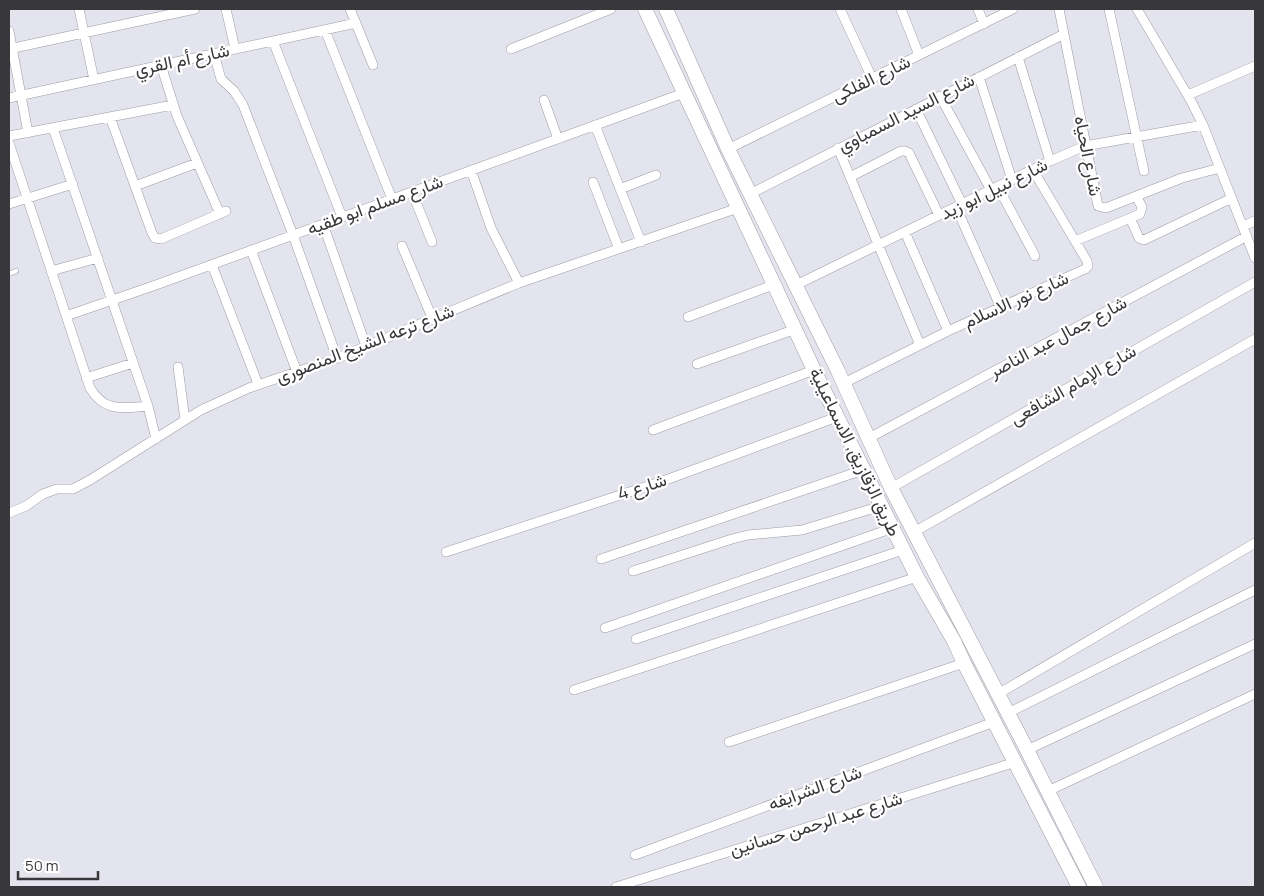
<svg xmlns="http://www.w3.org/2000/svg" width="1264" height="896" font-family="Manrope,Vazirmatn,sans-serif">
<rect width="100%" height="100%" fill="#e3e4ee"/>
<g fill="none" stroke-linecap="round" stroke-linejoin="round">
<!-- service casing -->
<g stroke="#9c9ca5" stroke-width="5.5">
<path id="service" d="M9,274L16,271"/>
</g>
<!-- minor casing -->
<g stroke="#9c9ca5" stroke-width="10">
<path id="minor" d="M79,9L94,80
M226,9L235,49
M350,9L373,65
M840,9L872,78
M901,9L919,55
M978,9L984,24
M1059,9L1098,206L1106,208L1182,178L1220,168
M1109,9L1144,171
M1137,9L1191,101L1203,125L1255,258
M325,30L392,199
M9,31L28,133
M273,41L342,217
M9,49L195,9
M511,49L611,9
M214,54L221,79L234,91L243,105L293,235L337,358
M1018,57L1050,161
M161,65L177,116L220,214
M979,77L1012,180
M1188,95L1255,66
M940,96L991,190
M9,98L356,23
M544,100L558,139
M916,109L962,204
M110,117L152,233L155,238L161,239L226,211
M595,125L641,242
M53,128L148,406L156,439
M9,136L173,105
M9,143L90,388C105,413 123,408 148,406
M838,148L920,345
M728,149L1013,9
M471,170L491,228L519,283
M850,177L901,151H905L909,153L939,215
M593,182L619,249
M135,186L197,163
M998,187L1035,256
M620,189L656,175
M412,192L432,242
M750,194L1064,34
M9,204L73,184
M956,207L1001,308
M1130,218L1139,238L1144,240L1232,198
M323,224L366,346
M1243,226L1255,221
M905,232L948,331
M1075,241L1140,214L1142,207L1136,196
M402,246L433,320
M251,250L297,372
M212,265L258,384
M51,271L98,258
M796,285L1050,161L1085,146L1203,125
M66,316L153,286L684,93
M688,317L773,285
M697,364L796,329
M178,367L185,420
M86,378L133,363
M844,383L948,331L1085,269L1088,266L1087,261L1033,170
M653,430L814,370
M869,438L1247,236
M891,488L1255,282
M9,513L26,506L43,494L57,489H73L90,480L201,410L249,388L338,358L519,283L738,208
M914,532L1255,339
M446,552L663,481L837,417
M601,559L863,470
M633,571L732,539L748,535L802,530L881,506
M605,628L893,528
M636,639L903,550
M574,690L917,577
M998,694L1255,543
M1008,713L1255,590
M729,742L964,663
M1027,750L1255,644
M1048,791L1255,694
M635,855L994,722
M616,887L1016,762"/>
</g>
<!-- trunk casing -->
<g stroke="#9c9ca5" stroke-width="15">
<path id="trunk" d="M645,9L814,370L917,577L954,641L964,663L1079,887
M666,9L728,149L838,371L891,488L1024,744L1096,887"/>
</g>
<!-- service -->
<use href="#service" stroke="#fff" stroke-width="4.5"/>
<!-- minor -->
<use href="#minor" stroke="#fff" stroke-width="9"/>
<!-- trunk -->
<use href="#trunk" stroke="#fff" stroke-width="14"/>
</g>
<g text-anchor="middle" stroke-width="4.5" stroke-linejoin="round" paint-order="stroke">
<!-- street labels -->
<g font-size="18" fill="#38383c" stroke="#fff">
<text transform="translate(182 60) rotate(-12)" y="6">شارع أم القري</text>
<text transform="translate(871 79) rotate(-26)" y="6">شارع الفلكى</text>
<text transform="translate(906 113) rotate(-27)" y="6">شارع السيد السمباوي</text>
<text transform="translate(1088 156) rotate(79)" y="6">شارع الحياه</text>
<text transform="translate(994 189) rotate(-26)" y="6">شارع نبيل ابو زيد</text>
<text transform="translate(375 205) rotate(-20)" y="6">شارع مسلم ابو طقيه</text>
<text transform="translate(1016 300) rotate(-24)" y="6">شارع نور الاسلام</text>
<text transform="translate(1058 337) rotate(-28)" y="6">شارع جمال عبد الناصر</text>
<text transform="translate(365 344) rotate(-21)" y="6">شارع ترعه الشيخ المنصورى</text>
<text transform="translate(1073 385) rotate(-30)" y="6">شارع الإمام الشافعى</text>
<text transform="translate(855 452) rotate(64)" y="6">طريق الزقازيق, الاسماعيلية</text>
<text transform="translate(642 487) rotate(-18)" y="6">شارع 4</text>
<text transform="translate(815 788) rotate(-20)" y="6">شارع الشرايفه</text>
<text transform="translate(816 824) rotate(-17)" y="6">شارع عبد الرحمن حسانين</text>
</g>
</g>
<!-- border -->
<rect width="1264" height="896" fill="none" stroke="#38383c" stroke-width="20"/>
<!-- scale -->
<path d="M18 871v8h80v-8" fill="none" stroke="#38383c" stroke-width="2.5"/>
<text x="25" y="871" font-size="15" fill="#38383c" stroke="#ffffff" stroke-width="4" paint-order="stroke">50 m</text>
</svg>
